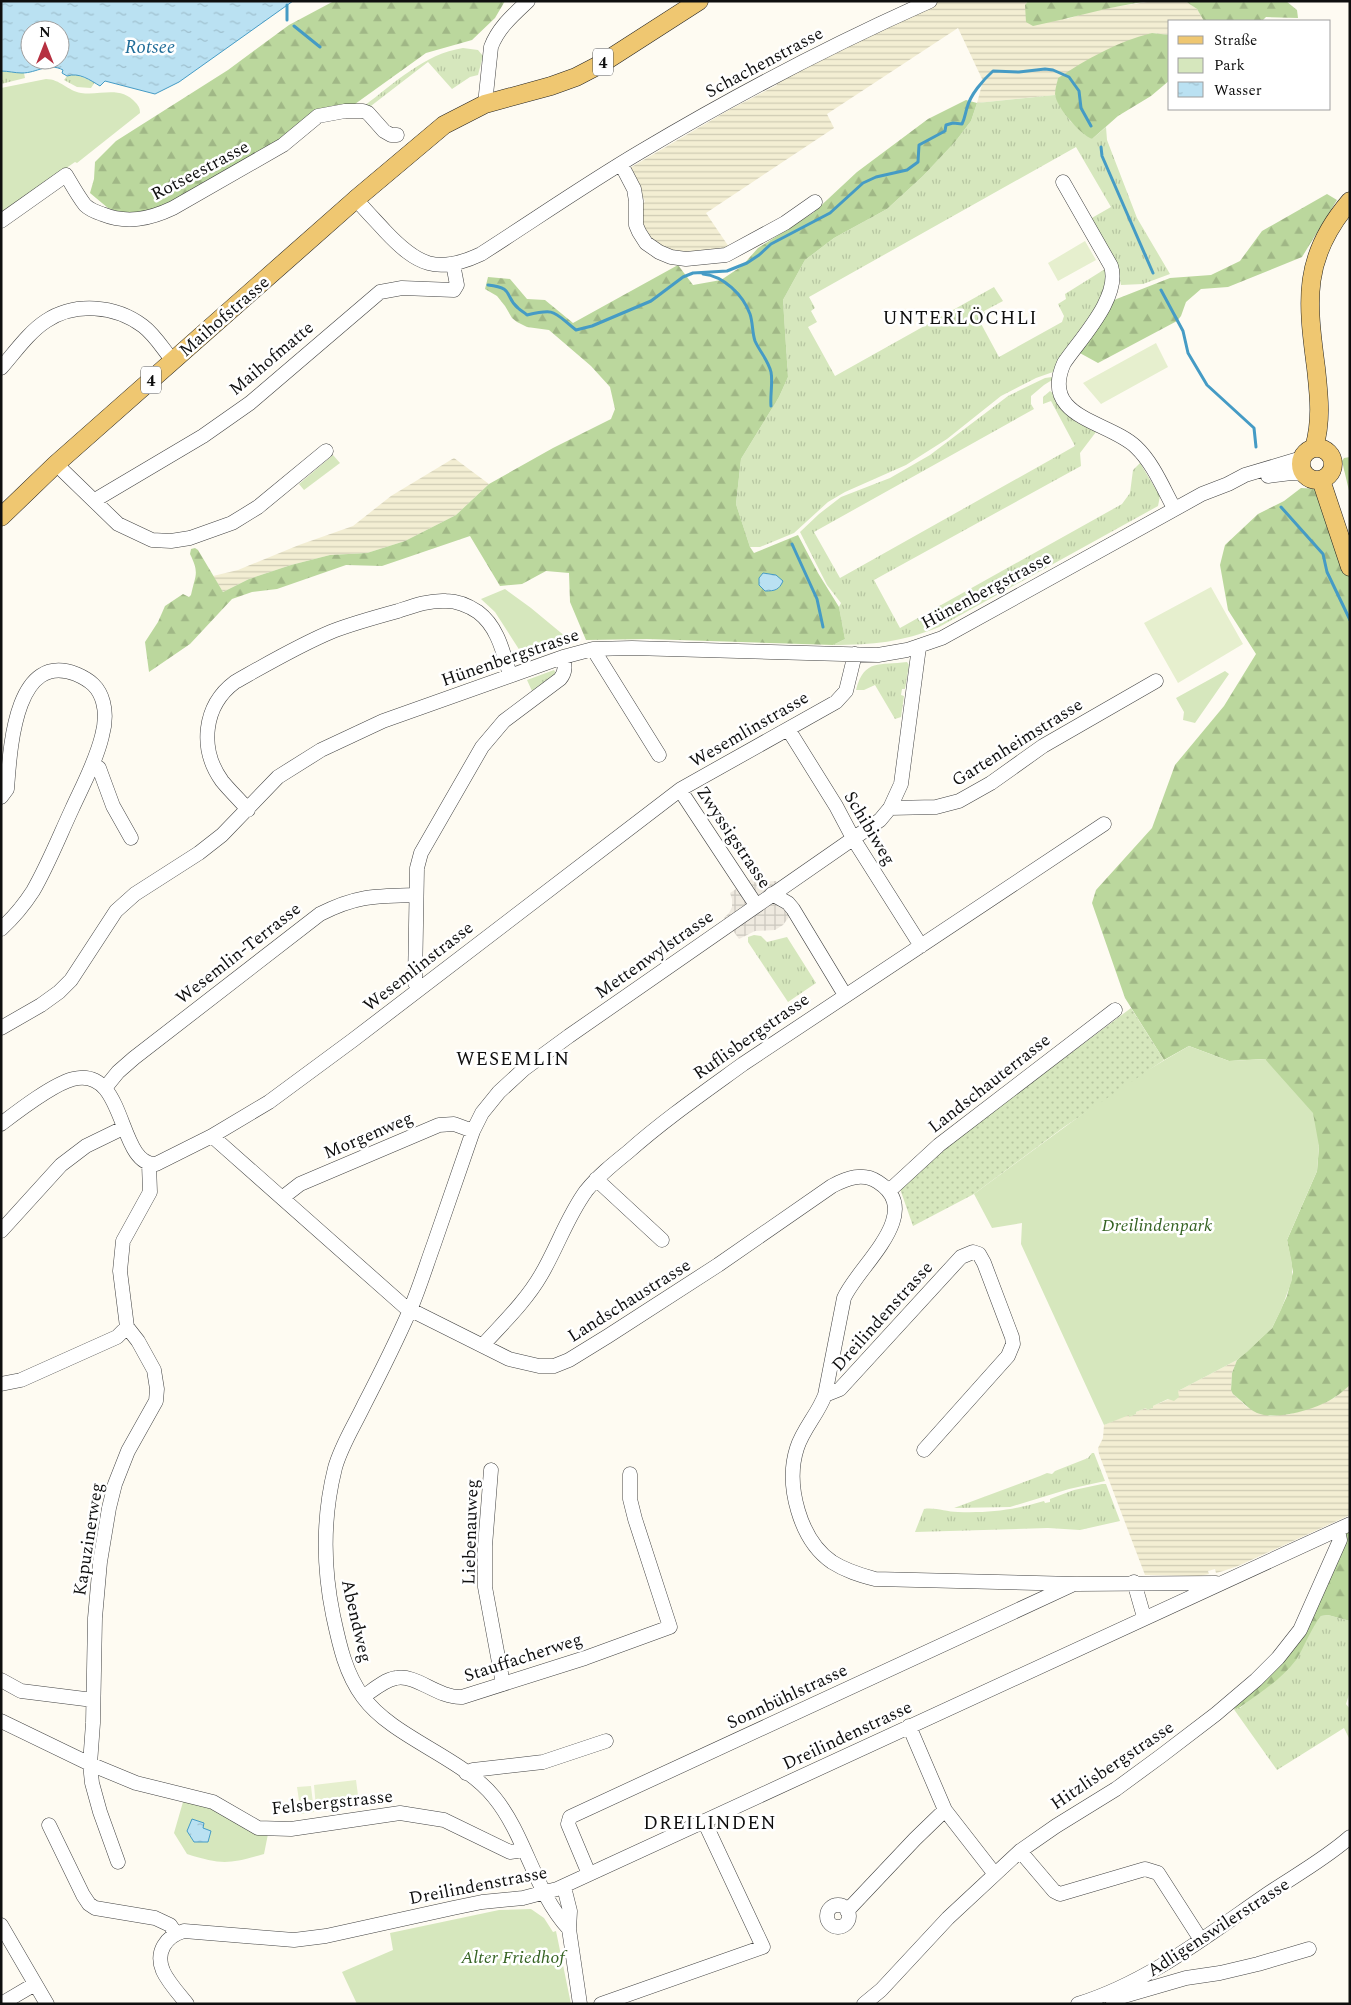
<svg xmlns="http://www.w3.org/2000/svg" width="1351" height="2005" font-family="Spectral,serif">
<defs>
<pattern id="farmland-rules" width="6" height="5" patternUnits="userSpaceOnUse" patternTransform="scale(1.25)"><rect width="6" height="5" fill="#f3eed3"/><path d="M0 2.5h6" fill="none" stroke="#cfcbb4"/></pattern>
<pattern id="grass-tufts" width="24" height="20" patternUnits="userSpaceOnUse" patternTransform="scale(1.25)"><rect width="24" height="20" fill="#d6e7bd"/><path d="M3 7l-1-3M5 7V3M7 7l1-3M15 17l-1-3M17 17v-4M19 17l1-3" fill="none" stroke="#b6c5a1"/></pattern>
<pattern id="forest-firs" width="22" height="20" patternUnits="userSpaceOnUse" patternTransform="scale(1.25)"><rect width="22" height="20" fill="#bbd79d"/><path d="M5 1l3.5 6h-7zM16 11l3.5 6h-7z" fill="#a0b786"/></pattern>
<pattern id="garden-dots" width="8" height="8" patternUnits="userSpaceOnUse" patternTransform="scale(1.25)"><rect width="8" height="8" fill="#d6e7bd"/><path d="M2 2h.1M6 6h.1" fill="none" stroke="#b6c5a1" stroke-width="1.8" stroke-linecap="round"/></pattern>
<pattern id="plaza-grid" width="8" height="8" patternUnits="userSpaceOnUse" patternTransform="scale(1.25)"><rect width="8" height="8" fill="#efeae0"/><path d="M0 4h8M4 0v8" fill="none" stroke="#ccc8bf"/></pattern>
<pattern id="water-ripples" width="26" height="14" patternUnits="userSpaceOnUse" patternTransform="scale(1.25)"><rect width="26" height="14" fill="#bae1f2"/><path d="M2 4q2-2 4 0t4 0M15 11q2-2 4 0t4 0" fill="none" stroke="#9fc0ce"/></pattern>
</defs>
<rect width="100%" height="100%" fill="#fefbf2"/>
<!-- farmland -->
<path fill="url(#farmland-rules)" d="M939,1H1028L1025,5L1067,19L1095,10L1147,2L1185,1L1197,9L1204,21H1170V35L1152,33L1058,78L1055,95L977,103L983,81L958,28L827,114L834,128L706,213L731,250L668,254L641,232L640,205L645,202L644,199L640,197L628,169L729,110L777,85L775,82L867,33Z
M454,458L489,484L456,515L405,541L367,553L330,555L291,565L249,579L223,592L213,576L238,570L299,545L353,526L391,496Z
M1237,1360L1232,1373L1231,1390L1233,1394L1247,1407L1270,1416L1290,1414L1319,1405L1334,1398L1350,1385V1515L1238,1566L1223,1571L1216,1573L1215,1569L1208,1571L1209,1574L1199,1576L1145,1575L1099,1454L1098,1448L1103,1438L1104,1425L1129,1414L1130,1416L1136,1414V1412L1146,1408L1147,1410L1153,1408V1406L1169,1399L1178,1391Z"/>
<!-- grass -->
<path fill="url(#grass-tufts)" d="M463,48L478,50L483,56L478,75L470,77L452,89L428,62L367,109L364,106C395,83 424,54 463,48Z
M1,71L24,73L25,78L1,84Z
M74,74L95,82L91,88L77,87L64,80L67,76Z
M1055,95L1070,121L1092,139L1106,127L1107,140L1137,218L1170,274L1143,284L1121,285L1116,263L1090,219L1111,207L1076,147L809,297L815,308L811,311L817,322L808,327L835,376L994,287L1003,301L984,311L986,316L979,320L999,357L1062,322L1064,316L1058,304L1066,299L1065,294L1105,269L1107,279L1102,299L1070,343L1053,372L1036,378L1001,396L947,439L906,465L845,492L828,502L794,533L760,547H750L736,504L741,459L779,397L788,377L783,300L805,260L834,238L887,209L923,176L955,142L971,121L977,103Z
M1052,377V380L1044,385L1031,396V404L1034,409L814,532L840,578L1075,446L1051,401L1043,404V397L1050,391C1056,394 1058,404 1063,410C1071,421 1084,426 1096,432L1080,453L1081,466L874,580L900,628L1122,504L1130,493L1133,470L1140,463L1160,496L1158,506L939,627C902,642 873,645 833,645L845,639L839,607L841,603L827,585L800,532L819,514L841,497L890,478L930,455L1008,396L1045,378Z
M907,662L909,665L905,689H902L901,695L904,696L901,717L895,719L875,685L864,690H856C864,658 880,666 907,662Z
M554,670L556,673L532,691L527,680Z
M754,935L761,936L767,942L787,937L816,983L788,1002L748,942V937Z
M1092,1453H1094L1105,1481L1069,1489L1010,1507L954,1508L1040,1476L1047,1473L1052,1474L1055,1471L1088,1458Z
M1102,1484H1106L1120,1521L1080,1530L1048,1528L915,1532L924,1509C935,1507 946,1512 958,1512C991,1513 1013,1510 1044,1501L1045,1503L1050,1502V1499L1074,1490Z
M1328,1615L1350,1621V1691L1346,1704L1350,1709V1740L1344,1728L1277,1770L1233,1708H1240L1297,1658L1311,1629L1321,1616Z"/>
<!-- forest -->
<path fill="url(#forest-firs)" d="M334,1H505L495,18L472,40L426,53L355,104L331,106L315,114L280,143L193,194L146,214H125L108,208L90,193L94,179L95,162L116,141L228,70L289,25Z
M1028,1H1150C1110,6 1072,18 1033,26L1026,22L1025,5Z
M1185,1H1286L1297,10L1298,18L1266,17L1262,21H1204L1197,9Z
M1152,33L1170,35V80L1151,96L1118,116L1092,139C1080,134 1056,107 1055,94C1055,89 1057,83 1058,78C1087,59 1118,41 1152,33Z
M966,100L977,103L971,121L955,142L923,176L887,209L834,238L805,260L783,300L788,377L779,397L741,459L736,504L750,547L754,553L798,535L818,573L839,607L845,639L833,645L647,639L586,640L570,602L569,573L546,571L522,584L500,586L470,536L382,566L346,565L277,589L252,592L232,599L190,644L149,672L145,642L158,622L165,606L183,594L189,597L191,595C195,575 200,574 190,554L191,549L195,548L198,550L223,592L249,579L291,565L330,555L367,553L405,541L456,515L489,484L553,448L611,419L615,409L610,387L591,366L549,330L527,327L517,322L512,318L505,306L497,296L485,289L488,277L510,279L527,299L545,300L573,323L678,265L693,285L721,280L742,266L758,248L813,213L857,172L928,119Z
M1327,194L1337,200L1302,257L1228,287L1201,289L1186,302L1181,316L1177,321L1098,363L1078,352L1114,300L1170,278L1211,275L1240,261L1262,231Z
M1350,457V495L1342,461L1344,458Z
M1301,488L1320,489L1350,572V1385C1345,1389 1340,1394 1335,1397C1318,1409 1276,1421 1257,1413C1248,1409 1241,1400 1233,1394L1231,1390L1232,1373L1237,1360L1272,1328L1287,1296L1293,1272L1287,1240L1317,1171L1319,1146L1265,1059L1229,1061L1189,1046L1164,1060L1125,998L1092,903L1096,890L1152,828L1175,765L1224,706L1256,654L1228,610L1220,565L1225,545L1258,514L1284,501Z
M1350,1531V1621L1328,1615L1321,1616C1310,1630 1305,1646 1296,1660C1281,1680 1259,1693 1239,1708H1233L1289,1648L1341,1535Z"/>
<!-- park -->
<path fill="#d6e7bd" d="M46,79C60,79 68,91 81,93C101,96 120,85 136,103C139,107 140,108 140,113L77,163L75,162L1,213V88Z
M333,455L340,463L304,490L299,484Z
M505,589L531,608L566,637L522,654L495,612L481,599Z
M1225,671L1229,674L1195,723L1183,720L1184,712L1176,698Z
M1189,1046L1229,1061L1265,1059L1313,1113L1319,1146L1317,1171L1287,1240L1292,1263V1280L1281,1310L1272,1328L1247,1352L1237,1360L1178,1391L1179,1397L1174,1401L1168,1399L1153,1406V1408L1147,1410L1146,1408L1136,1412V1414L1129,1417V1415L1104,1425L1021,1244L1022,1223L992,1228L974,1194C1044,1143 1113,1088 1189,1046Z
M185,1795L269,1829L264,1854C229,1864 222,1865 187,1854L174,1833Z
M531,1909L544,1918L553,1932L556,1931L571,2004H357L342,1972L393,1950L390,1933L499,1910Z"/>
<!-- garden -->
<path fill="url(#garden-dots)" d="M1131,1008L1164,1060L1064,1127L974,1194L913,1226L899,1186L938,1153Z"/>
<!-- pitch -->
<path fill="#e6efce" d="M1085,241L1096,260L1058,281L1048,263Z
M1156,343L1168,367L1101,404L1083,383Z
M1211,587L1243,644L1178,683L1144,623Z
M356,1780L359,1803L316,1808L314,1785Z
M311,1786L314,1812L301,1814L297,1787Z"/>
<!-- plaza -->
<path fill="url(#plaza-grid)" d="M754,877L759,882L776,881L789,898V917L783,925L775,930L755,931L739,939L724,918L729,913L732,907V899L730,893Z"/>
<!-- water -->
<path fill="url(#water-ripples)" stroke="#459bc5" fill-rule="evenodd" d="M1,1H293L179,82L155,94L105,81L100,86C90,80 79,72 67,76L62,73L63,70C48,62 37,73 22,73C15,73 8,71 1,71ZM30,30H60V60H30Z
M763,573L776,575L783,581C779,590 775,591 765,591L759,585V578Z
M192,1819L204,1823L203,1828L211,1831L208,1842H194L187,1831Z"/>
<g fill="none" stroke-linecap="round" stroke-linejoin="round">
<!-- stream -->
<path stroke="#459bc5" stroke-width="3" d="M287,20V5
M294,26L320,47
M1101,147L1102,156L1153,273
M703,274C724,276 743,295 750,314C753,323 752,332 755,341C760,352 768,360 771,372C773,382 770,395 771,406
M488,285C515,288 504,296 518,308C521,311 524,312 527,315C557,308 553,312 576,330L592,326L651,301L683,277L693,273L727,271L747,263L759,255L771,244L830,213L863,183L876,177L907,170L918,162L919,145L945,131L946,125L953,123L962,124C965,118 965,114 967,108C970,95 983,80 993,71L1019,72L1045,69L1053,70L1069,77L1079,91L1081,108L1091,126
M1161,290L1183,331L1188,353L1207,385L1254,428L1256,447
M1281,507L1323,554L1327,572L1350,620
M792,544L817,599L823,627"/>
<!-- minor casing -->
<g stroke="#424242" stroke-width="15">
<path id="minor" d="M485,104L491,47C498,28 513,15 528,1
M621,164L634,189L636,201V225L639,232L646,243L659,252L671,257L686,259L726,255L785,223L815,202
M1063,182L1111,266C1121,297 1081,338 1064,363C1039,418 1109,421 1136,447C1153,463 1163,488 1174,508
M356,199C365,210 375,220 385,231C417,265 437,275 481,254C534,220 586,184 640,152C734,96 831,45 930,1
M1,221L66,175C72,185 78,196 85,205C90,210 96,212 102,214C127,224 150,219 173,208L283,145L318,116L345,111H363L368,113L384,131L391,135H397
M1,368C15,352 29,332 46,321C75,302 115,305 143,326C155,335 163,349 173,361
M56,464L118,524L152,540L171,541L190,538L232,523L258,507L326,451
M1268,476L1291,473L1304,474
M95,500L203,436L250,403L380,292L402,288L454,290L457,285L453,264
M593,649L659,755
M788,729L836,806L854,840L921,946
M93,764L99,768L113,806L131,838
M680,790L756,905
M1,797L7,789C10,752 14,650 76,674C90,680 99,687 103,702C106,713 105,725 102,736C96,761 83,785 72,809C59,837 48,865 33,891C24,905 13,918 1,929
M890,808L936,807L959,801L991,783L1043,746L1156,681
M248,810C240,800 230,791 222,781C199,749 203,706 235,682C267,664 299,645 333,631C354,623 376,617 398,611C413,606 429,600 446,601C457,601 469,606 478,612C498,627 503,652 510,675
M772,894L788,903L793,909L845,995
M420,988L415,983L417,868L421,853L482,747L504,721L560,679C566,672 565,665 563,657
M1,1028L41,1005L59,992L71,980L116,911L135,894L199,853L222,835L278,777L321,750L383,721L563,657L593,649L632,648L878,655L907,650L942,638L1202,494L1228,484L1245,475L1302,458
M105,1088L118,1072L134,1058L320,914C357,895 376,896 416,895
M1,1124C18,1111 53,1084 73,1079C127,1065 117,1166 156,1164L212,1136L269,1102L353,1040L681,789L836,702L846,691L855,654
M212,1136L405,1307L509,1359L539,1366H554L569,1360L608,1336L718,1265L832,1186C847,1178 863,1172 878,1182C926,1213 858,1266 844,1298L825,1395
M596,1179L662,1240
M889,1191L939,1145L1115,1010
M282,1198L300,1184L439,1125L454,1124L473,1131
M1,1231L61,1165L86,1146L123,1128
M483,1345C503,1323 526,1301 541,1275C557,1248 567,1217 586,1191C598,1176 613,1164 628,1152C664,1120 703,1093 743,1064L1104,824
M1,1384L21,1380L117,1337L127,1327
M924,1450L1008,1356L1013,1344L1012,1337L984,1263L979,1254L973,1252L961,1257L840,1389L825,1395C818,1414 803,1429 797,1448C785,1485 800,1540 832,1562C846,1571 860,1575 875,1579L1076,1584L1216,1583
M491,1470L485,1546V1587L503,1684
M1134,1582L1144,1617
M1,1680L21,1691L93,1700
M363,1697C373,1690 384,1680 396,1678C417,1674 437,1698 462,1697L585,1658L670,1627L635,1519L630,1499V1474
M1,1721L90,1764L136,1783L213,1802L258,1828L291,1829L400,1813L444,1820L510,1852L524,1850
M909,1726L945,1810L994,1873
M466,1773L473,1770L543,1762L606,1741
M49,1825L83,1895L89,1904L95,1908L155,1918L170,1925L176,1934
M1020,1851L1054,1891L1060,1894L1145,1869L1158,1873L1201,1940
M118,1862L100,1812L92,1783L90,1764L93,1723L95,1618L100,1562L109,1508L115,1484L128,1451L156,1401L157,1389L154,1370L138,1341L127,1327L120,1271L123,1241L150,1192L149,1164
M589,1874L568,1824L570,1817L1072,1585
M564,1887L570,1911L569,1929L580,2004
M827 1916a11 11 0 1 1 22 0a11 11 0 1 1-22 0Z
M847,1911L915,1839L945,1810
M1,1925L47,2004
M569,1929C534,1891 526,1836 494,1797C462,1757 393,1738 363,1697C345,1673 339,1643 333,1615C323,1566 323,1516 335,1468C341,1446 354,1426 364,1405C380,1374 396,1342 410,1310C419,1289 426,1266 434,1244C447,1207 460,1169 473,1131L482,1113L499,1092L524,1069L569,1036L880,820L890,808L901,784L919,647
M1110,1997L1117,1998L1186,1978L1220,1973L1258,1964L1309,1949
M1,2004L35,1984
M187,2004C179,1994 168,1982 163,1971C155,1952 166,1936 184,1931L294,1940L326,1936L453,1908L482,1902L523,1898L557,1889L1350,1524
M601,2004L763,1947L704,1821
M864,2004L881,1990L948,1918L1020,1851L1056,1826L1116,1789L1161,1756L1216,1714L1256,1680L1278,1658L1300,1630L1340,1540L1338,1530
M1078,2004C1149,1982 1209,1934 1269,1893C1296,1875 1325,1859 1350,1837"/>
</g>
<!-- major casing -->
<g stroke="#202020" stroke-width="19">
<path id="major" d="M1301 464a16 16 0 1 1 32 0a16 16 0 1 1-32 0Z
M1314,448C1322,420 1319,396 1316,368C1307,300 1302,257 1350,201
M1321,480L1350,567
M1,517L56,464L356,199L444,125L485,104L551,86L576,77L601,64L699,1"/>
</g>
<!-- minor -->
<use href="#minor" stroke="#fff" stroke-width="14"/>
<!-- major -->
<use href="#major" stroke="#efc771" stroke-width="18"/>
</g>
<g text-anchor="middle" stroke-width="5" stroke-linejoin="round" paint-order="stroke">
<!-- shield labels -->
<g fill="#fff" stroke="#575757" stroke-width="1">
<rect x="593" y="48.5" width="20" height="27" rx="4"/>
<rect x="141" y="366.5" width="20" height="27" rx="4"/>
</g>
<g font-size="16" font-weight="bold" fill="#0f0f0f">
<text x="603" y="68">4</text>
<text x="151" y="386">4</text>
</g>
<!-- street labels -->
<g font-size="18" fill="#0f0f0f" stroke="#fff">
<text transform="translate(764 62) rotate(-28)" y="6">Schachenstrasse</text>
<text transform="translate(200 170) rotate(-28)" y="6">Rotseestrasse</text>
<text transform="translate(224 316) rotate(-41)" y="6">Maihofstrasse</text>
<text transform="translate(271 358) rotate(-40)" y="6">Maihofmatte</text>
<text transform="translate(986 590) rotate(-28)" y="6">Hünenbergstrasse</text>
<text transform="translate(510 657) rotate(-19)" y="6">Hünenbergstrasse</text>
<text transform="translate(749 729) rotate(-30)" y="6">Wesemlinstrasse</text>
<text transform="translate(1017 742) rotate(-32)" y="6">Gartenheimstrasse</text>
<text transform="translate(870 828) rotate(59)" y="6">Schibiweg</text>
<text transform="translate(734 837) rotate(56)" y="6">Zwyssigstrasse</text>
<text transform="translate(238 953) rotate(-38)" y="6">Wesemlin-Terrasse</text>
<text transform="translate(654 954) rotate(-35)" y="6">Mettenwylstrasse</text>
<text transform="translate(418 966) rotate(-38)" y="6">Wesemlinstrasse</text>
<text transform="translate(751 1036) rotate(-35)" y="6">Ruflisbergstrasse</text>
<text transform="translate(989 1083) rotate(-38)" y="6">Landschauterrasse</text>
<text transform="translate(368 1135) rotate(-23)" y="6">Morgenweg</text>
<text transform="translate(629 1300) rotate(-32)" y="6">Landschaustrasse</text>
<text transform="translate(882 1316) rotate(-48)" y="6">Dreilindenstrasse</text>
<text transform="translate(470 1532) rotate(-88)" y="6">Liebenauweg</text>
<text transform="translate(88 1539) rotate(-81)" y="6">Kapuzinerweg</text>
<text transform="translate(357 1621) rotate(77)" y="6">Abendweg</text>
<text transform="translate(523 1657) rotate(-18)" y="6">Stauffacherweg</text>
<text transform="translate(787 1696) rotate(-25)" y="6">Sonnbühlstrasse</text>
<text transform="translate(847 1735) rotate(-25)" y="6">Dreilindenstrasse</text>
<text transform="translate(1112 1765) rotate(-34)" y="6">Hitzlisbergstrasse</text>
<text transform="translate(332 1802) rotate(-6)" y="6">Felsbergstrasse</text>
<text transform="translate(478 1885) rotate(-11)" y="6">Dreilindenstrasse</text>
<text transform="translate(1218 1927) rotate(-33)" y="6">Adligenswilerstrasse</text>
</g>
<!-- park labels -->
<g font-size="18" font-style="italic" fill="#356323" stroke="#fff">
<text x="1157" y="1231">Dreilindenpark</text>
<text x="513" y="1963">Alter Friedhof</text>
</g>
<!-- water labels -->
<g font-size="19" font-style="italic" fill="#206d99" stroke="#fff">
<text x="150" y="53">Rotsee</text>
</g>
<!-- neighbourhood labels -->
<g font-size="19" letter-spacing="1" fill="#0f0f0f" stroke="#fff">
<text x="960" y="324">UNTERLÖCHLI</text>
<text x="513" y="1065">WESEMLIN</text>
<text x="710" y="1829">DREILINDEN</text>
</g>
</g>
<!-- border -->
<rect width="1351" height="2005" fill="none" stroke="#0f0f0f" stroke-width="5"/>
<!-- legend -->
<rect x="1168" y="20" width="162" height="90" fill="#ffffff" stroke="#9f9f9f"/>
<rect x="1178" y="36" width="25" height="8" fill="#efc771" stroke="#9f9f9f"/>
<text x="1214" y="45" font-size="15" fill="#0f0f0f">Straße</text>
<rect x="1178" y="58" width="25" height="15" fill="#d6e7bd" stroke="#9f9f9f"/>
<text x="1214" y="70" font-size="15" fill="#0f0f0f">Park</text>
<rect x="1178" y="82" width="25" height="15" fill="url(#water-ripples)" stroke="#9f9f9f"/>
<text x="1214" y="95" font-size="15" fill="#0f0f0f">Wasser</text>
<!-- north arrow -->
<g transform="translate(45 45)"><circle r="24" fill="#ffffff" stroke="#9f9f9f"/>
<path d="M0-4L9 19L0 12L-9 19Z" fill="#b63040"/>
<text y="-8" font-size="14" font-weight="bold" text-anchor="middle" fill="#0f0f0f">N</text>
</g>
</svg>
